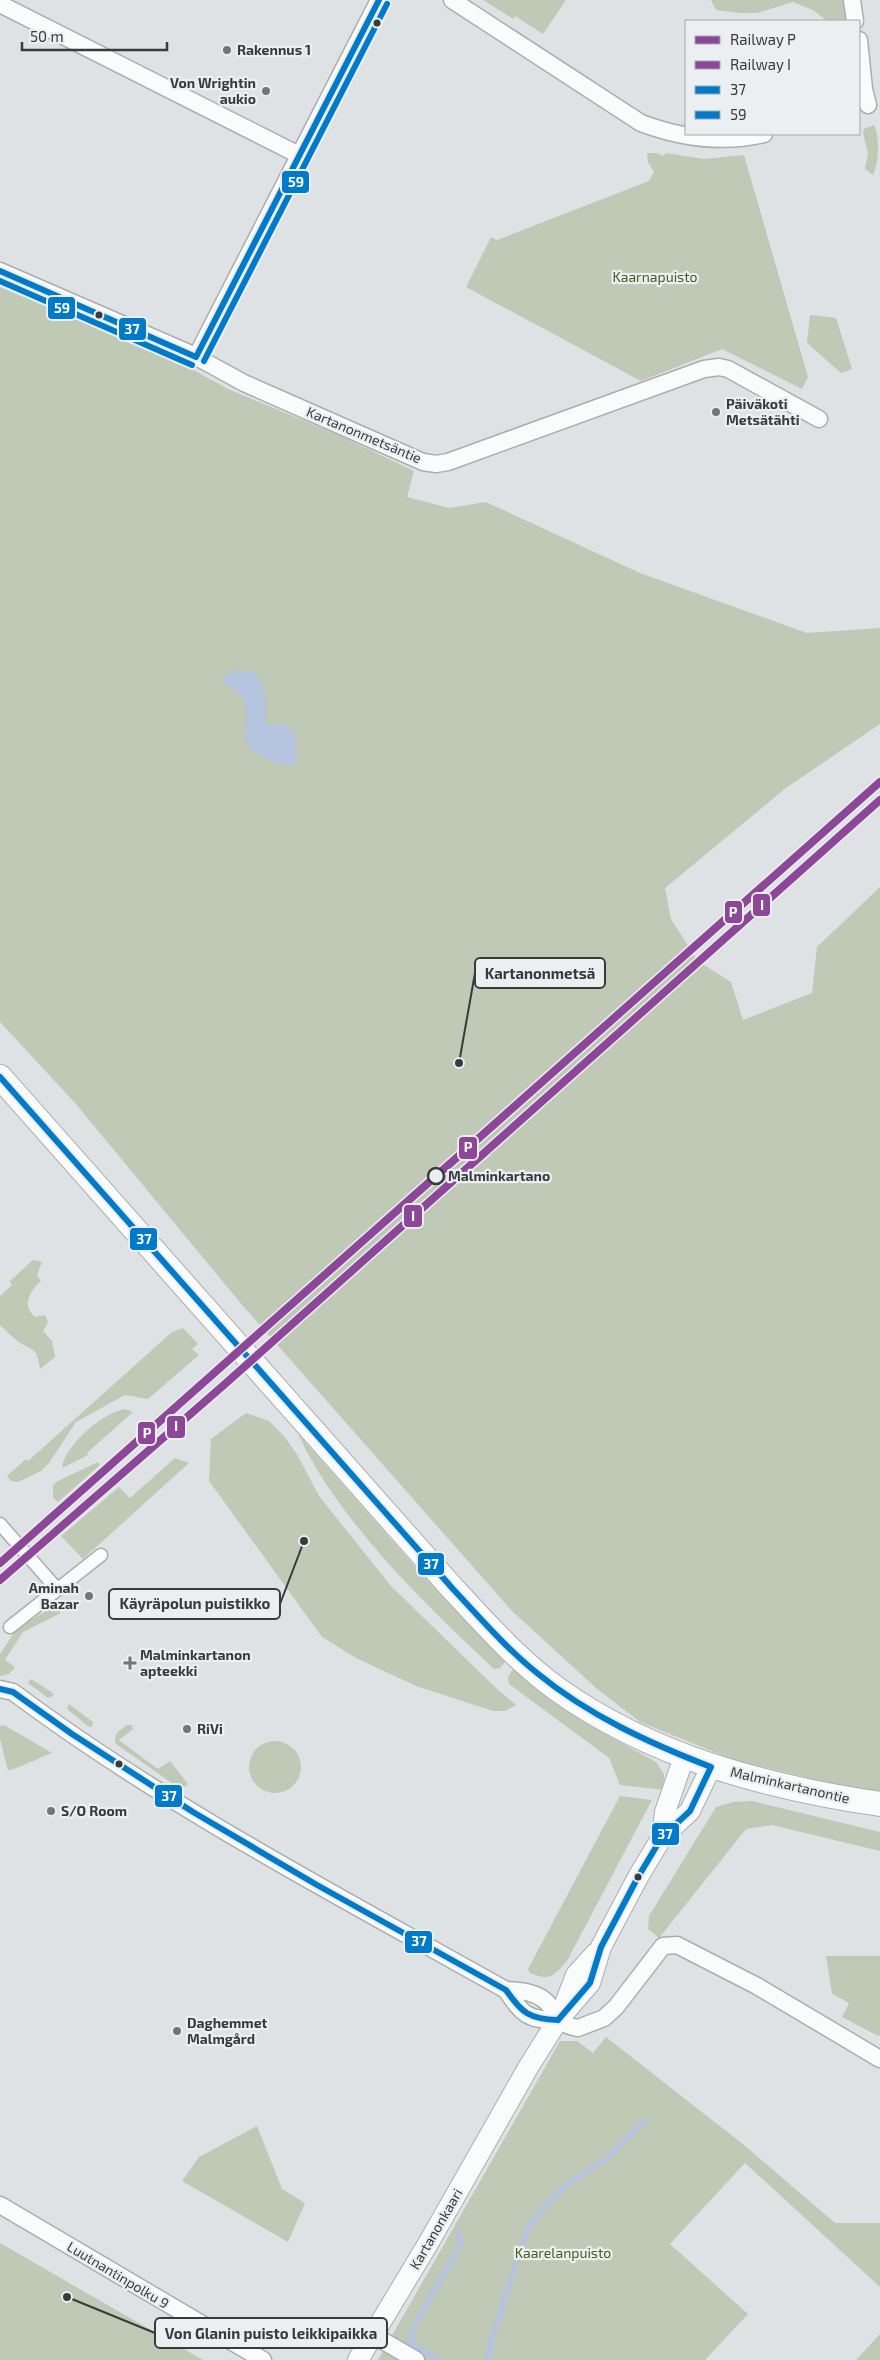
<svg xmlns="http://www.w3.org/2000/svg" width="880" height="2360" font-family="'Exo 2',sans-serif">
<rect width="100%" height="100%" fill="#dfe2e4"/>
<!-- green -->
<path fill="#c0c9b5" d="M483,0H566L543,34L515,16L513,19Z
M711,0H845L848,21H827L813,10L793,2L757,13H739L716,10Z
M874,125C880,137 879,161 873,175L865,169L868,153L863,133L864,129Z
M647,153H656L664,156L666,153L704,159L744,155L808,377L802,389L722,349L641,381L466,287L491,237L497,240L649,181L654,172L648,162Z
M0,287L172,358L228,389L341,436L414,471L407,497L449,508L486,502L640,573L807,633L880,628V724L786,788L665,888L671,919L698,961L731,982L743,1020L812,993L817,947L880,887V1793L863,1791L734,1760L640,1722L596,1688L512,1611L243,1306L75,1103L0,1022Z
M810,315L836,318L852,369L841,373L807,343Z
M33,1260L42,1262L37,1275L41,1281C30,1291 21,1305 35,1317L45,1315L48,1322L43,1331L52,1341L55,1357L40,1369C37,1347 34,1352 19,1342C12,1337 6,1331 0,1325V1296L12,1285L10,1281Z
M183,1328L198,1344L192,1349L199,1355L148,1399L125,1395L76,1422L49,1463L41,1471L18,1482L11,1481L7,1476L26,1459L28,1461L172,1332Z
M125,1409L133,1412L87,1453L88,1455L62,1468C64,1446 103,1412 125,1409Z
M246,1413L269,1421L284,1436L298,1456L319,1496L391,1586L496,1688L516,1705L505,1711H493L416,1686L356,1658L322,1637L209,1481L211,1439Z
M298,1434L427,1580L505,1662L500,1668L494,1669C423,1602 340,1523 298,1434Z
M175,1458L189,1463L83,1559L61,1536L119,1487L130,1498Z
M98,1462L100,1465L58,1502L53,1498V1485L56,1482Z
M55,1606L61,1613L23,1632L5,1660L15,1667L9,1674L0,1676V1654L18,1627Z
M513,1669L553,1702L596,1729L656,1762L664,1774V1790L620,1785L609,1758L509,1684L508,1677Z
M31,1679L53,1693V1696L48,1698L28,1683Z
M69,1704L93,1722L92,1727H89L67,1709Z
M4,1725L52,1753C43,1756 13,1771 8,1770L0,1739V1726Z
M127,1725H132L133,1729L119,1740L158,1769L170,1761L188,1784L183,1788H179L116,1744C112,1735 120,1730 127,1725Z
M249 1767a26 26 0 1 1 52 0a26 26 0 1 1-52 0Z
M620,1796L652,1800L567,1961C553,1977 550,1981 530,1973L528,1969Z
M752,1801L880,1832V1851L772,1825L746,1829L659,1938L648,1929L649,1916L716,1807L733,1802Z
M826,1956H880V2035L878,2036L842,2017L849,2003L832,1994Z
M606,2037L744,2145L835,2223H880V2287L745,2163L670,2244L748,2314L705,2360H378L560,2041H577L593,2053Z
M257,2126L282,2189L305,2203L288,2242L182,2181L199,2157Z
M0,2243L203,2360H0Z
M880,2334V2360H856Z"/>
<!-- water -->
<path fill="#b4c4df" d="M234,671L255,672L266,696V724H282L294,731L297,753L294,765L276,764L249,748L244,734L247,720L244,698L225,683L223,677Z"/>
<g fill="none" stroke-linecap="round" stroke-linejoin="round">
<!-- stream -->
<path stroke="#b4c4df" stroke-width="5.5" d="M439,2360L411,2343L412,2330L461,2244L458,2233
M487,2360L491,2349V2341L527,2230L547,2203L568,2184L605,2160L644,2121"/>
<!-- pedestrian casing -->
<g stroke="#abadaf" stroke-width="15">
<path id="pedestrian" d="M0,1524L57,1589
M10,1627L101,1555"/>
</g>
<!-- minor casing -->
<g stroke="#abadaf" stroke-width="19">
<path id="minor" d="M452,0L641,123C681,138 722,144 764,134
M852,0L855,21
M0,4L299,155
M859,40L864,89L868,105
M0,271L189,353L244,383L423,462L436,464L448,462L704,369L719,367L728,369L819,419
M196,357L379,0
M0,1689L13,1692C167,1807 339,1896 506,1990C523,2015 527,2020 558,2020
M506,1990C519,1991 532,1991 543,1999C557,2009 556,2025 578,2028L604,2018L616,2007L663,1946L677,1945L757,1986L880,2059
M0,2205L263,2360
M373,2335L416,2360"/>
</g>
<!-- tertiary casing -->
<g stroke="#abadaf" stroke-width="22">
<path id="tertiary" d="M662,1837L665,1812L684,1757
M562,2011L576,1975L596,1953
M358,2360L429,2242L529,2066L558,2020L590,1983L601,1947L638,1877L662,1837L690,1811L711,1767"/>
</g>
<!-- secondary casing -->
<g stroke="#abadaf" stroke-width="26">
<path id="secondary" d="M0,1077L453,1589C486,1624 518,1661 557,1689C652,1757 766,1787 880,1804"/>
</g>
<!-- pedestrian -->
<use href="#pedestrian" stroke="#fafbfb" stroke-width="12"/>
<!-- minor -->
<use href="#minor" stroke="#fafbfb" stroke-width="16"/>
<!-- tertiary -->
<use href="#tertiary" stroke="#fafbfb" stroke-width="20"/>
<!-- secondary -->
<use href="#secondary" stroke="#fafbfb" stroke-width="24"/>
<!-- bus-1 casing -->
<g stroke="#ebeff2" stroke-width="10">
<path id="bus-1" d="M0,271L196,357
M196,357L379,0
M0,1077L453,1589C480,1618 506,1648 537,1673C588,1715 649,1743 711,1767L690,1811L662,1837L638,1877L601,1947L590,1983L558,2020
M0,1689L13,1692L72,1734L193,1812L317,1885L506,1990C522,2013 529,2019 558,2020"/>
</g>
<!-- bus-2 casing -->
<g stroke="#ebeff2" stroke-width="10">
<path id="bus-2" d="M0,281L192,365
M204,361L387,4"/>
</g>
<!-- bus-1 -->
<use href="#bus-1" stroke="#007ac9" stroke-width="6"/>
<!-- bus-2 -->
<use href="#bus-2" stroke="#007ac9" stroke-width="6"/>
<!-- rail-1 casing -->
<g stroke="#ebeff2" stroke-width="11">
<path id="rail-1" d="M0,1563L880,782"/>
</g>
<!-- rail-2 casing -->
<g stroke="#ebeff2" stroke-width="11">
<path id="rail-2" d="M0,1580L225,1384L880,800"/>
</g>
<!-- rail-1 -->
<use href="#rail-1" stroke="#8c4799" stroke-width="8"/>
<!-- rail-2 -->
<use href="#rail-2" stroke="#8c4799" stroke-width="8"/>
</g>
<!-- markers -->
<g fill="#393a3c" stroke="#ebeff2" stroke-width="2">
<circle cx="377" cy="23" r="4.5"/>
<circle cx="99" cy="315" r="4.5"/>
<circle cx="119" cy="1764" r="4.5"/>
<circle cx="638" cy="1877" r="4.5"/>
</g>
<g fill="#737577" stroke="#ebeff2" stroke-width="2">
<circle cx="227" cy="50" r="5"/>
<circle cx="266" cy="91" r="5"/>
<circle cx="716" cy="412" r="5"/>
<circle cx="89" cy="1596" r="5"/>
<path d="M127.5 1655.5h5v5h5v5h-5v5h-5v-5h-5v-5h5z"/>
<circle cx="187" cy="1729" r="5"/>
<circle cx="51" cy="1811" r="5"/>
<circle cx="177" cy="2031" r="5"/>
</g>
<circle fill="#ebeff2" stroke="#393a3c" stroke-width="2.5" cx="436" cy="1176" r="8"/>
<g text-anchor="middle" stroke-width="4.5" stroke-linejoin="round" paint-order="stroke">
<!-- poi labels -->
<g font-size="14" font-weight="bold" fill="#393a3c" stroke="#ebeff2" text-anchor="start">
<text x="237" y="55">Rakennus 1</text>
<text x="256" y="88" text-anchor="end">Von Wrightin<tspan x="256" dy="16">aukio</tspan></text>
<text x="726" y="409">Päiväkoti<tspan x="726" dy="16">Metsätähti</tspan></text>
<text x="79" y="1593" text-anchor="end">Aminah<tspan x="79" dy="16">Bazar</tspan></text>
<text x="140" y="1660">Malminkartanon<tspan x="140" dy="16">apteekki</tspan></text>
<text x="197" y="1734">RiVi</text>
<text x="61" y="1816">S/O Room</text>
<text x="187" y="2028">Daghemmet<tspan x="187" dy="16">Malmgård</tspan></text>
</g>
<!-- park labels -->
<g font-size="14" fill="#495b1c" stroke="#ebeff2">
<text x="655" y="282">Kaarnapuisto</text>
<text x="563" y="2258">Kaarelanpuisto</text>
</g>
<!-- street labels -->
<g font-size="14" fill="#393a3c" stroke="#ebeff2">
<text transform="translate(364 435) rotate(23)" y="5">Kartanonmetsäntie</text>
<text transform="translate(790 1785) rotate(13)" y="5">Malminkartanontie</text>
<text transform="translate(436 2229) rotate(-60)" y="5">Kartanonkaari</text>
<text transform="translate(118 2275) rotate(31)" y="5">Luutnantinpolku 9</text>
</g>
<!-- stop labels -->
<g font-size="14" font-weight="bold" fill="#393a3c" stroke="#ebeff2" text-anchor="start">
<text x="448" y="1181">Malminkartano</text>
</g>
</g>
<!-- callouts -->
<path fill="none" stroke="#393a3c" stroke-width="2" d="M459 1063L475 973M304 1541L280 1604M67 2297L155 2333"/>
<g fill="#393a3c" stroke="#ebeff2" stroke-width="2">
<circle cx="459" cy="1063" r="5"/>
<circle cx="304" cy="1541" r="5"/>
<circle cx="67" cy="2297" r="5"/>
</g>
<g fill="#ebeff2" stroke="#393a3c" stroke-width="2">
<rect x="475" y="958" width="130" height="30" rx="5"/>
<rect x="109" y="1589" width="171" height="30" rx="5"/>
<rect x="155" y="2318" width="232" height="30" rx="5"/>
</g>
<g font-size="15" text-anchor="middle" font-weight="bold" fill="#393a3c">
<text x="540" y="979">Kartanonmetsä</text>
<text x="195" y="1609">Käyräpolun puistikko</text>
<text x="271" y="2339">Von Glanin puisto leikkipaikka</text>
</g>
<g stroke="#ebeff2" stroke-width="2">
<rect x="281" y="170" width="29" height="24" rx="5" fill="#007ac9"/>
<rect x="47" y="296" width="29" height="24" rx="5" fill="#007ac9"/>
<rect x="118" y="317" width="29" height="24" rx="5" fill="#007ac9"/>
<rect x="752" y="893" width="19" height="24" rx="5" fill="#8c4799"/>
<rect x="724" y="900" width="19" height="24" rx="5" fill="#8c4799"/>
<rect x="458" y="1136" width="20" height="24" rx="5" fill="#8c4799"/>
<rect x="403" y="1204" width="20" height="24" rx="5" fill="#8c4799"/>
<rect x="129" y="1227" width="29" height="24" rx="5" fill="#007ac9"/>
<rect x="166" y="1415" width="20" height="24" rx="5" fill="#8c4799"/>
<rect x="137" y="1421" width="19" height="24" rx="5" fill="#8c4799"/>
<rect x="417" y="1552" width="28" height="24" rx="5" fill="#007ac9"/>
<rect x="154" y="1784" width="29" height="24" rx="5" fill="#007ac9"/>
<rect x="651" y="1822" width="29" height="24" rx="5" fill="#007ac9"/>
<rect x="404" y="1930" width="29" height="24" rx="5" fill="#007ac9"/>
</g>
<g font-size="14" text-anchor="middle" font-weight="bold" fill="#fff">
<text x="296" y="187">59</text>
<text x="62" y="313">59</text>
<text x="132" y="334">37</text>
<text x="762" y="910">I</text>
<text x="733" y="917">P</text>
<text x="468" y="1152">P</text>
<text x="413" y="1221">I</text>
<text x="144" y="1244">37</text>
<text x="176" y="1431">I</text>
<text x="147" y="1438">P</text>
<text x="431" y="1569">37</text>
<text x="169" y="1801">37</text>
<text x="665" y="1839">37</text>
<text x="419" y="1946">37</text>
</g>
<!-- legend -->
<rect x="685" y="20" width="175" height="115" fill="#ebeff2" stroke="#a4a7a9"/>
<rect x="695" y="36" width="25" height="8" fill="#8c4799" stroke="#a4a7a9"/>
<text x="730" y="45" font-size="15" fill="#393a3c">Railway P</text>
<rect x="695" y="61" width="25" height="8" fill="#8c4799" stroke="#a4a7a9"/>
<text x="730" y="70" font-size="15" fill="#393a3c">Railway I</text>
<rect x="695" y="86" width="25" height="8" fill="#007ac9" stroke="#a4a7a9"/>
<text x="730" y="95" font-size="15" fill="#393a3c">37</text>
<rect x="695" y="111" width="25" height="8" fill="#007ac9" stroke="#a4a7a9"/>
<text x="730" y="120" font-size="15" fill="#393a3c">59</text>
<!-- scale -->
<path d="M22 42v8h145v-8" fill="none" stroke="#393a3c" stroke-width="2.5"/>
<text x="30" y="42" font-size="15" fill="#393a3c" stroke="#ebeff2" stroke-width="4" paint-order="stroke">50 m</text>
</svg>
